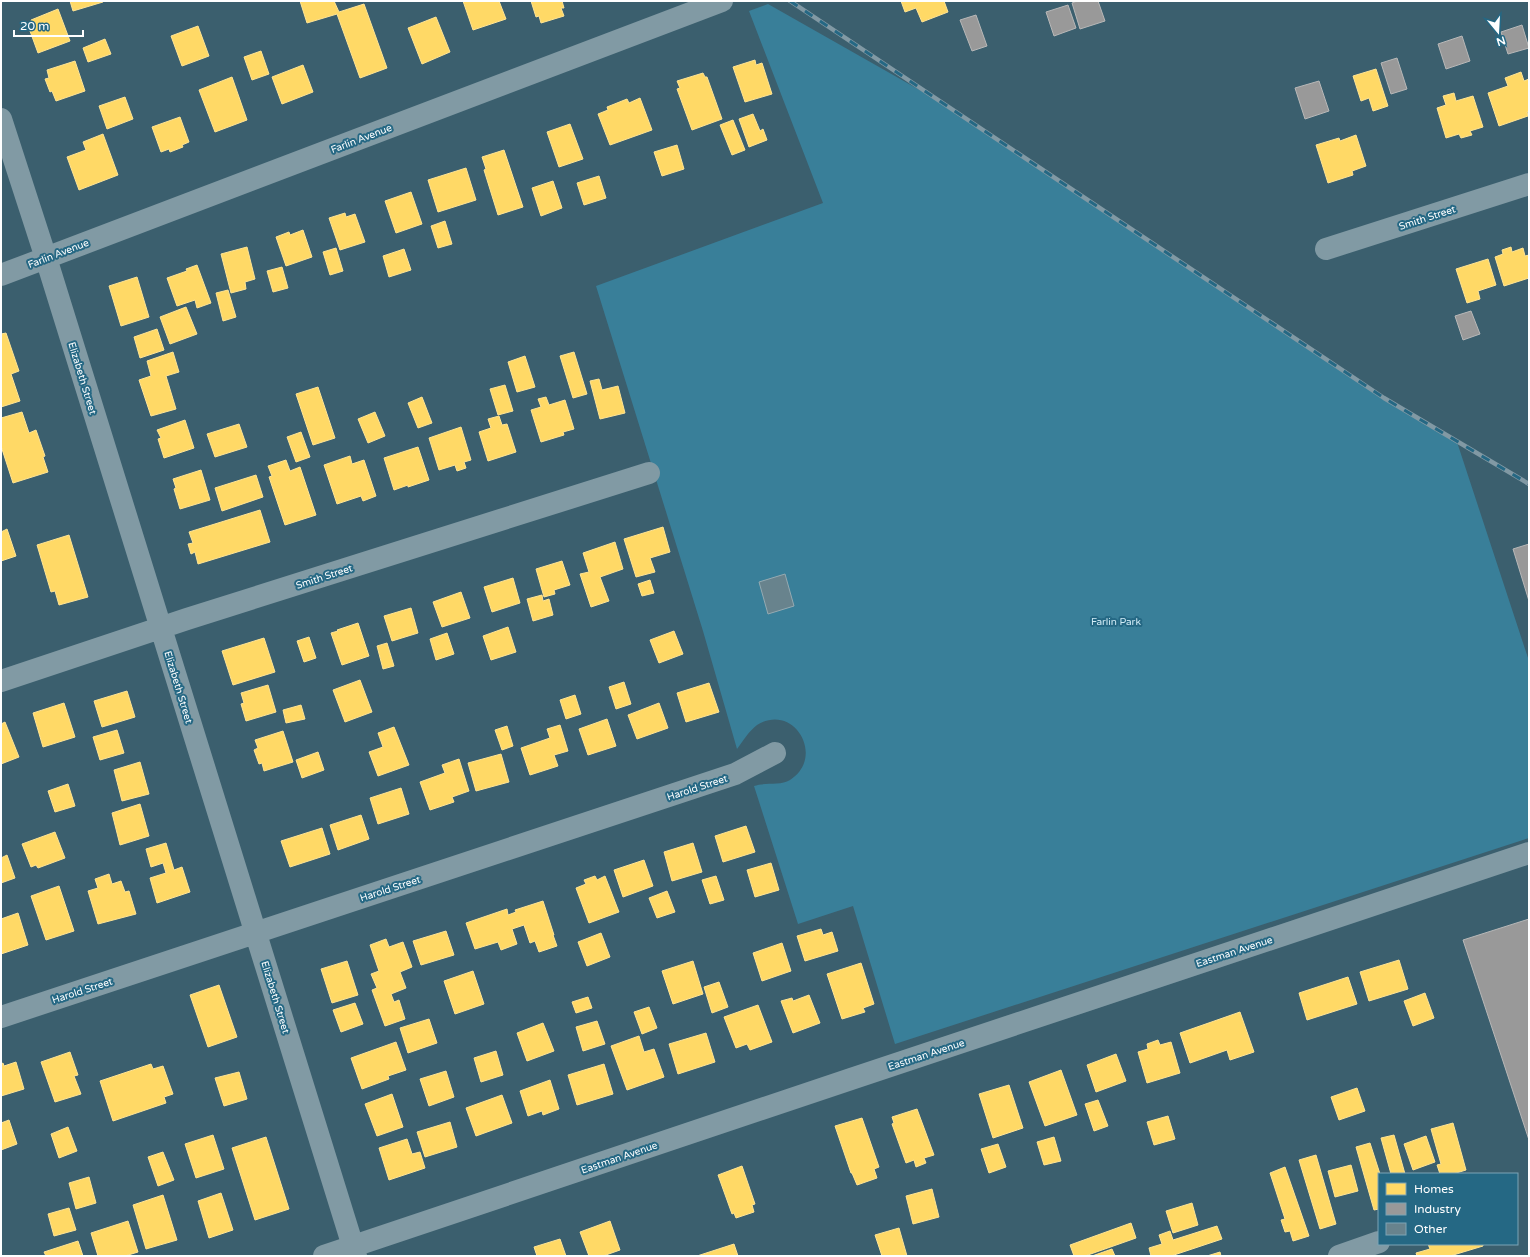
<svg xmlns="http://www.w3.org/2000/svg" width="1530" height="1257" font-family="'Varela Round',sans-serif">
<rect width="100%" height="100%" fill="#3b5f6e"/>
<!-- green -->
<path fill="#397f99" d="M768,4L939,101L1384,398L1457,442L1529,661V838L895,1044L853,906L798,924L754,786C765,782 780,786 790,780C826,757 794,702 757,725C749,731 743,741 737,749L703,631L596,286L823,203L749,11Z"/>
<!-- homes -->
<path fill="#ffd966" stroke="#ffe494" d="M70,1H103V2L73,11Z
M300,1H334L339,12L364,4L387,68L360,78L337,14L307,23Z
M463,1H499L506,19L473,30Z
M531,1H562L564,8H561L564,16L541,23L539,16L536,17Z
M901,1H944L948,12L922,22L916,8L905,12Z
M58,9L70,41L38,53L30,31L35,29L31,20Z
M436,17L450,52L422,64L408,28Z
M198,26L209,56L182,66L171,36Z
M105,39L111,54L88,62L83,48Z
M261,51L269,74L252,80L244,57Z
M755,60L756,65L762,63L772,94L745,102L733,67Z
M75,61L85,91L56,101L52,91L50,92L45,79L49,78L47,70Z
M303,65L313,92L282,104L272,77Z
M1376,69L1388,106L1373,111L1369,98L1361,101L1353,76Z
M1521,72L1524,81L1529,79V112H1527L1528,116L1499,126L1488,93L1508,86L1505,78Z
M703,73L705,77H707L722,119L692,130L677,89L680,88L677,81Z
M232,77L247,120L215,132L199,90Z
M1454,93L1456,101L1473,96L1483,127L1470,131L1472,135L1461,138L1459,134L1446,138L1437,108L1446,105L1443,96Z
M125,97L133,119L107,129L99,106Z
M640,98L652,130L610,145L598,114L608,110L607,107L627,99L629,103Z
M753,114L760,131L763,129L767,140L749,147L739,119Z
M180,117L189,142L182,145L183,147L170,152L169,149L161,152L152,127Z
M733,120L745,150L732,155L720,125Z
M570,124L583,159L559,167L547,132Z
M103,134L118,175L79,190L67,157L86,150L83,142Z
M1356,135L1366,166L1352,171L1353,175L1328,183L1316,145L1339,138L1340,141Z
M677,145L684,169L662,176L654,152Z
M504,150L523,207L498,215L484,170L486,169L482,157Z
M466,168L476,200L438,212L428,180Z
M599,176L606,198L584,205L577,183Z
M553,181L562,208L541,216L532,188Z
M411,192L422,224L396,233L385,201Z
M345,213L346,217L355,214L365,242L340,250L329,218Z
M445,221L452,244L438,248L431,226Z
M303,230L312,257L286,266L276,237L289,232L290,235Z
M247,247L255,279L245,282L246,289L231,293L221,254Z
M1511,247L1512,252L1523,248L1525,256L1529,255V278L1504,286L1495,257L1503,254L1502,250Z
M336,248L343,271L330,275L323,252Z
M404,249L411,270L389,277L383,256Z
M1488,259L1496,285L1478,291L1480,299L1467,303L1456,269Z
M197,265L211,303L197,308L195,300L177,306L167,278L187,271L186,269Z
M282,267L288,288L273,292L267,271Z
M137,277L149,317L121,326L109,286Z
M228,290L236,317L223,321L216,293Z
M186,307L197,334L170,344L160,317Z
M157,329L164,350L140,358L134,337Z
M6,333L19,371L11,374L20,401L1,407V334Z
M173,352L179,372L166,376L176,409L151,416L139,380L151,376L147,361Z
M574,352L587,394L573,398L560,356Z
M525,356L535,387L517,392L508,362Z
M599,379L602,390L618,386L625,413L600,419L590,381Z
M505,385L513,411L498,415L490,389Z
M318,387L335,438L313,445L296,394Z
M422,397L432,423L418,428L408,403Z
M546,397L549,405L565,400L574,429L563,432L564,435L541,442L531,410L541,407L538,399Z
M22,412L29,433L36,430L45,456L43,457L48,472L13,483L1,446V418Z
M375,412L385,436L368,443L358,419Z
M499,416L502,425L507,424L516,452L488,461L479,432L491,428L488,419Z
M185,420L194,448L164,458L158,439L161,438L157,430Z
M239,424L247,447L215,457L207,434Z
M461,427L471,460L464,462L466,468L457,471L455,465L439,470L429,438Z
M301,432L310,457L296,462L287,437Z
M418,447L429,480L408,487V485L394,490L384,458Z
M350,456L352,464L364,460L376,496L363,501L361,496L337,504L324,465Z
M286,460L290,471L300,467L316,515L285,525L269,477L272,476L268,466Z
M201,470L210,500L180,509L174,489L176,488L173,479Z
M256,475L263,497L222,511L215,488Z
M260,510L270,542L198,564L195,552L191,554L188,544L193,543L189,532Z
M663,527L670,552L650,558L655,572L636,577L624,539Z
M7,529L16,556L1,561V532Z
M69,535L88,597L59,605L55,591L51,592L37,545Z
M615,542L623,569L600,577L609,601L591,607L580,574L589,572L583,553Z
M562,561L570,585L554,590L555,594L544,597L536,569Z
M513,578L520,603L492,612L484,587Z
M650,580L654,593L642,596L638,584Z
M461,592L470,618L442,627L433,602Z
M542,595L543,601L549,599L553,615L533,621L527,599Z
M411,608L418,633L392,641L384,616Z
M358,623L369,656L342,665L331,633L338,631L337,630Z
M508,627L516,652L491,660L483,636Z
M674,631L683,654L659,663L650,640Z
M447,633L454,654L436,660L430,639Z
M309,637L316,658L304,662L297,641Z
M264,638L275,672L233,685L222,651Z
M387,643L394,666L383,669L377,646Z
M360,680L372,712L345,722L333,690Z
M624,682L631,704L616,709L609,687Z
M709,683L719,712L686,722L677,693Z
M268,685L276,712L246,721L241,704L244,703L241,693Z
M127,691L135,717L102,727L94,701Z
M575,695L581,714L566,719L560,700Z
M64,703L75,737L43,747L33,713Z
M659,703L668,728L637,739L628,715Z
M301,705L305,719L286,723L283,710Z
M607,719L616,746L588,755L579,729Z
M5,722L19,757L1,764V724Z
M560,725L568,751L554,755L558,766L530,775L521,748L550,738L547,729Z
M507,726L513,746L502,750L495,730Z
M394,727L409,765L378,776L369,752L383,747L378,733Z
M117,730L124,753L100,760L93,737Z
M283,731L293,762L264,771L262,763L259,764L254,750L258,748L255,740Z
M318,752L324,770L302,778L296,760Z
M501,754L509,782L476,791L468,763Z
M459,759L469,791L452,797L454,802L430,810L420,782L445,773L442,765Z
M140,762L149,794L122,801L114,770Z
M68,784L75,806L55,812L48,791Z
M401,788L409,814L378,824L370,798Z
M140,804L149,836L120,845L112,813Z
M361,815L369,839L338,850L330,825Z
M746,826L755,852L723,862L715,836Z
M322,828L330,854L290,867L281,841Z
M55,832L65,858L38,868L36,865L31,867L22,844Z
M166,843L174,870L182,867L190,892L157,903L150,878L166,873L163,863L151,867L146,849Z
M693,843L702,872L672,881L664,852Z
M7,855L15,878L1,883V858Z
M644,860L653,886L623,897L614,870Z
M771,863L779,890L755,897L747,870Z
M109,874L112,884L121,881L125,892L129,891L136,914L98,924L88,891L98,888L95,879Z
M595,876L597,880L605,876L619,912L589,923L576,888L586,884L584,880Z
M716,876L724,900L710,904L702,880Z
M59,886L74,931L46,940L31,896Z
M667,891L675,912L657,918L649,898Z
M543,901L554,935H553L557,946L539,952L535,941L530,943L524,925L512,929L517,944L501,950L498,942L475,949L466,923L507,909L508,915L516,912L515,910Z
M18,913L28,945L1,954V919Z
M821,929L823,935L832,932L838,951L805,961L797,936Z
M446,931L454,955L421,965L413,941Z
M601,933L610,957L587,966L578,942Z
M386,939L389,947L403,942L412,967L400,972L406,988L391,994L394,1002L399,1000L405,1019L385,1026L372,990L377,988L371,974L379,971L370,945Z
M782,943L791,971L762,981L753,953Z
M1399,960L1408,989L1369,1001L1360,972Z
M347,961L358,995L332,1003L321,969Z
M693,961L703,994L673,1004L662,971Z
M861,963L874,1004L863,1008L865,1012L842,1019L827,974Z
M473,971L484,1004L455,1014L444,981Z
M1348,977L1357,1004L1307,1020L1299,993Z
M719,982L728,1007L712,1013L704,987Z
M219,985L237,1037L208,1047L190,995Z
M1425,993L1434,1018L1413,1026L1404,1001Z
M809,995L820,1023L793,1033L781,1001L792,998L793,1001Z
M588,997L592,1008L576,1013L572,1002Z
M355,1003L363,1024L341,1032L333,1010Z
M758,1005L772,1042L750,1050L747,1044L736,1048L724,1017Z
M649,1007L657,1028L642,1034L634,1012Z
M1240,1012L1254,1052L1230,1060L1227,1050L1190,1063L1180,1033Z
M429,1019L437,1043L408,1053L400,1028Z
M597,1021L605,1044L583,1051L576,1027Z
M543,1023L554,1051L527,1061L517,1033Z
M706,1033L715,1062L678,1074L669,1044Z
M639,1036L644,1052L654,1049L664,1077L627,1090L611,1046Z
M1158,1040L1160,1045L1171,1042L1180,1073L1147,1083L1138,1052L1148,1049L1147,1044Z
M396,1042L406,1070L388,1076L389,1079L362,1089L351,1058Z
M496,1051L503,1075L481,1082L474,1058Z
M70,1052L78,1075L74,1076L81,1094L55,1102L41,1062Z
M1116,1054L1126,1081L1096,1092L1087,1065Z
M16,1062L24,1089L1,1096V1064L3,1063L4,1066Z
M151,1064L153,1069L163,1066L173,1094L164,1097L166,1103L113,1121L100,1081Z
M604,1064L613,1094L577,1105L568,1075Z
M1061,1070L1077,1115L1045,1126L1029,1082Z
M446,1071L454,1097L429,1106L420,1079Z
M239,1072L247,1099L224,1106L215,1078Z
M550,1080L559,1109L543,1115L542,1111L528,1116L520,1091Z
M1009,1085L1023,1128L993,1138L979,1094Z
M1357,1088L1365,1111L1339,1120L1331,1097Z
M392,1094L403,1127L377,1136L365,1104Z
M502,1095L512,1123L476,1136L466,1108Z
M1098,1100L1108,1126L1094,1131L1085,1104Z
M917,1109L934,1155L924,1158L926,1163L916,1167L914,1160L906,1163L892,1124L894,1123L892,1117Z
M1168,1116L1175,1139L1154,1145L1147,1122Z
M862,1118L879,1167L874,1169L877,1178L857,1185L852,1173H851L835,1126Z
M9,1120L17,1144L1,1150V1123Z
M450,1122L457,1147L425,1157L417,1132Z
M1453,1123L1466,1170L1453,1174H1440L1437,1165L1441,1164L1431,1129Z
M68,1127L77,1151L59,1158L51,1134Z
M213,1135L224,1169L196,1178L185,1144Z
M1394,1135L1405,1174H1391L1381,1138Z
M1426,1136L1435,1162L1413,1170L1404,1144Z
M266,1137L289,1209L255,1220L232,1148Z
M1054,1137L1061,1161L1044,1165L1037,1142Z
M407,1139L412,1154L420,1152L425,1168L389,1180L379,1148Z
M1370,1143L1380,1174L1379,1209L1374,1210L1356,1147Z
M998,1144L1006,1167L989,1173L981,1149Z
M163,1152L174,1180L158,1186L148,1157Z
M1316,1155L1336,1224L1320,1229L1299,1160Z
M1351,1165L1358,1191L1335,1197L1328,1171Z
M742,1166L755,1204L752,1205L754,1212L736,1218L734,1213L732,1214L718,1175Z
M1285,1167L1309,1236L1293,1241L1290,1231L1285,1232L1281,1220L1285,1219L1270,1173Z
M89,1177L96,1203L76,1209L69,1183Z
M932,1189L939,1217L913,1224L906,1196Z
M221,1193L233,1230L209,1238L198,1201Z
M163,1195L177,1240L146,1249L133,1205Z
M1192,1203L1198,1225L1173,1233L1166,1211Z
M69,1208L76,1230L54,1236L48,1214Z
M128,1221L138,1252L125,1256H98L91,1233Z
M610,1221L620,1250L603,1256H589L580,1232Z
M1131,1223L1136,1238L1085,1256H1074L1070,1245Z
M1217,1226L1222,1239L1171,1256H1151L1149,1248L1162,1244L1159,1235L1170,1231L1173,1240Z
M899,1228L907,1256H882L875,1235Z
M560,1239L566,1256H537L534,1247Z
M78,1241L83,1256H46L44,1252Z
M734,1244L738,1256H697Z
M1428,1244H1483V1246L1450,1256H1417L1416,1253L1430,1249Z
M1112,1249L1115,1256H1092Z
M1220,1252L1221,1256H1207Z"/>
<!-- industry -->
<path fill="#999" stroke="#b8b8b8" d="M1077,1H1098L1105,21L1080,29L1072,3Z
M1068,5L1076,28L1054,36L1046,12Z
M976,15L987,46L972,51L960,20Z
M1522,25L1529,48L1508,54L1501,32Z
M1462,36L1470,61L1446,69L1438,44Z
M1397,58L1407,89L1391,94L1381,63Z
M1319,81L1329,111L1305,119L1295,88Z
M1471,311L1480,334L1463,340L1455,316Z
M1529,544V601L1513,549Z
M1529,919V1140L1463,940Z"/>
<!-- building -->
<path fill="#68838d" stroke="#95aab2" d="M785,574L794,606L768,614L759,582Z"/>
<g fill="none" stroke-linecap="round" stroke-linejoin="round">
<!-- minor -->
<path stroke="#819aa4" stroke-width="22" d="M1,119L46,258L356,1256
M1326,249L1529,184
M1,275L722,1
M1,681L187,619L649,473
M1,1017L735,774L775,753
M324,1256L851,1079L1529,853
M1339,1256L1379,1242"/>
<!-- rail casing -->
<g stroke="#8199a4" stroke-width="4.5">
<path id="rail" d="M790,1L1384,398L1529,484"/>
</g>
<!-- rail -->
<use href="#rail" stroke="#256884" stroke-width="3" stroke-dasharray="9" stroke-linecap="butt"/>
</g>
<g text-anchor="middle" stroke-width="4" stroke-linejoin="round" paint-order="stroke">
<!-- street labels -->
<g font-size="10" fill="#fff" stroke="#256884">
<text transform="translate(361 138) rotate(-21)" y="4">Farlin Avenue</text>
<text transform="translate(1427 217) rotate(-18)" y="4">Smith Street</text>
<text transform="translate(58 253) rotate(-21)" y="4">Farlin Avenue</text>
<text transform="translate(83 378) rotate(73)" y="4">Elizabeth Street</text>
<text transform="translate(324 576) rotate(-18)" y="4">Smith Street</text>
<text transform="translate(179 687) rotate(73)" y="4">Elizabeth Street</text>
<text transform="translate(697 787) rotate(-18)" y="4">Harold Street</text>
<text transform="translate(390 888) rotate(-18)" y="4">Harold Street</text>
<text transform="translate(1234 951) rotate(-18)" y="4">Eastman Avenue</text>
<text transform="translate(82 990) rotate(-18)" y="4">Harold Street</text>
<text transform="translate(276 997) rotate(73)" y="4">Elizabeth Street</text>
<text transform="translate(926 1054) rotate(-18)" y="4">Eastman Avenue</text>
<text transform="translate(619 1157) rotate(-19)" y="4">Eastman Avenue</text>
</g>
<!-- park labels -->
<g font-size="10" fill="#d2ecf6" stroke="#256884">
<text x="1116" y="625">Farlin Park</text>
</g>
</g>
<!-- border -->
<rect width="1530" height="1257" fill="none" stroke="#ffffff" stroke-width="4"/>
<!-- legend -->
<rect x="1378" y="1173" width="140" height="72" fill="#256884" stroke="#7ca4b5"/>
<rect x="1386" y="1183" width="20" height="12" fill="#ffd966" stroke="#7ca4b5"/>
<text x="1414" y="1193" font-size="12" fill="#ffffff">Homes</text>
<rect x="1386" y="1203" width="20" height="12" fill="#999999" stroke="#7ca4b5"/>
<text x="1414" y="1213" font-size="12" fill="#ffffff">Industry</text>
<rect x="1386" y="1223" width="20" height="12" fill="#68838d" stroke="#7ca4b5"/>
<text x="1414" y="1233" font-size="12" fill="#ffffff">Other</text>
<!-- north arrow -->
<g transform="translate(1498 32) rotate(162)" stroke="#256884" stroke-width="3" paint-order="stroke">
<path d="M0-3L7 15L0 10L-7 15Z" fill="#ffffff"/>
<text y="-6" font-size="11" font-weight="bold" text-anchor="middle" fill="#ffffff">N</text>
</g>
<!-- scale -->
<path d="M14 30v6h69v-6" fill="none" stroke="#ffffff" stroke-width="2"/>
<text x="20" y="30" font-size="12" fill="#ffffff" stroke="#256884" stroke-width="3" paint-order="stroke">20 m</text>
</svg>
